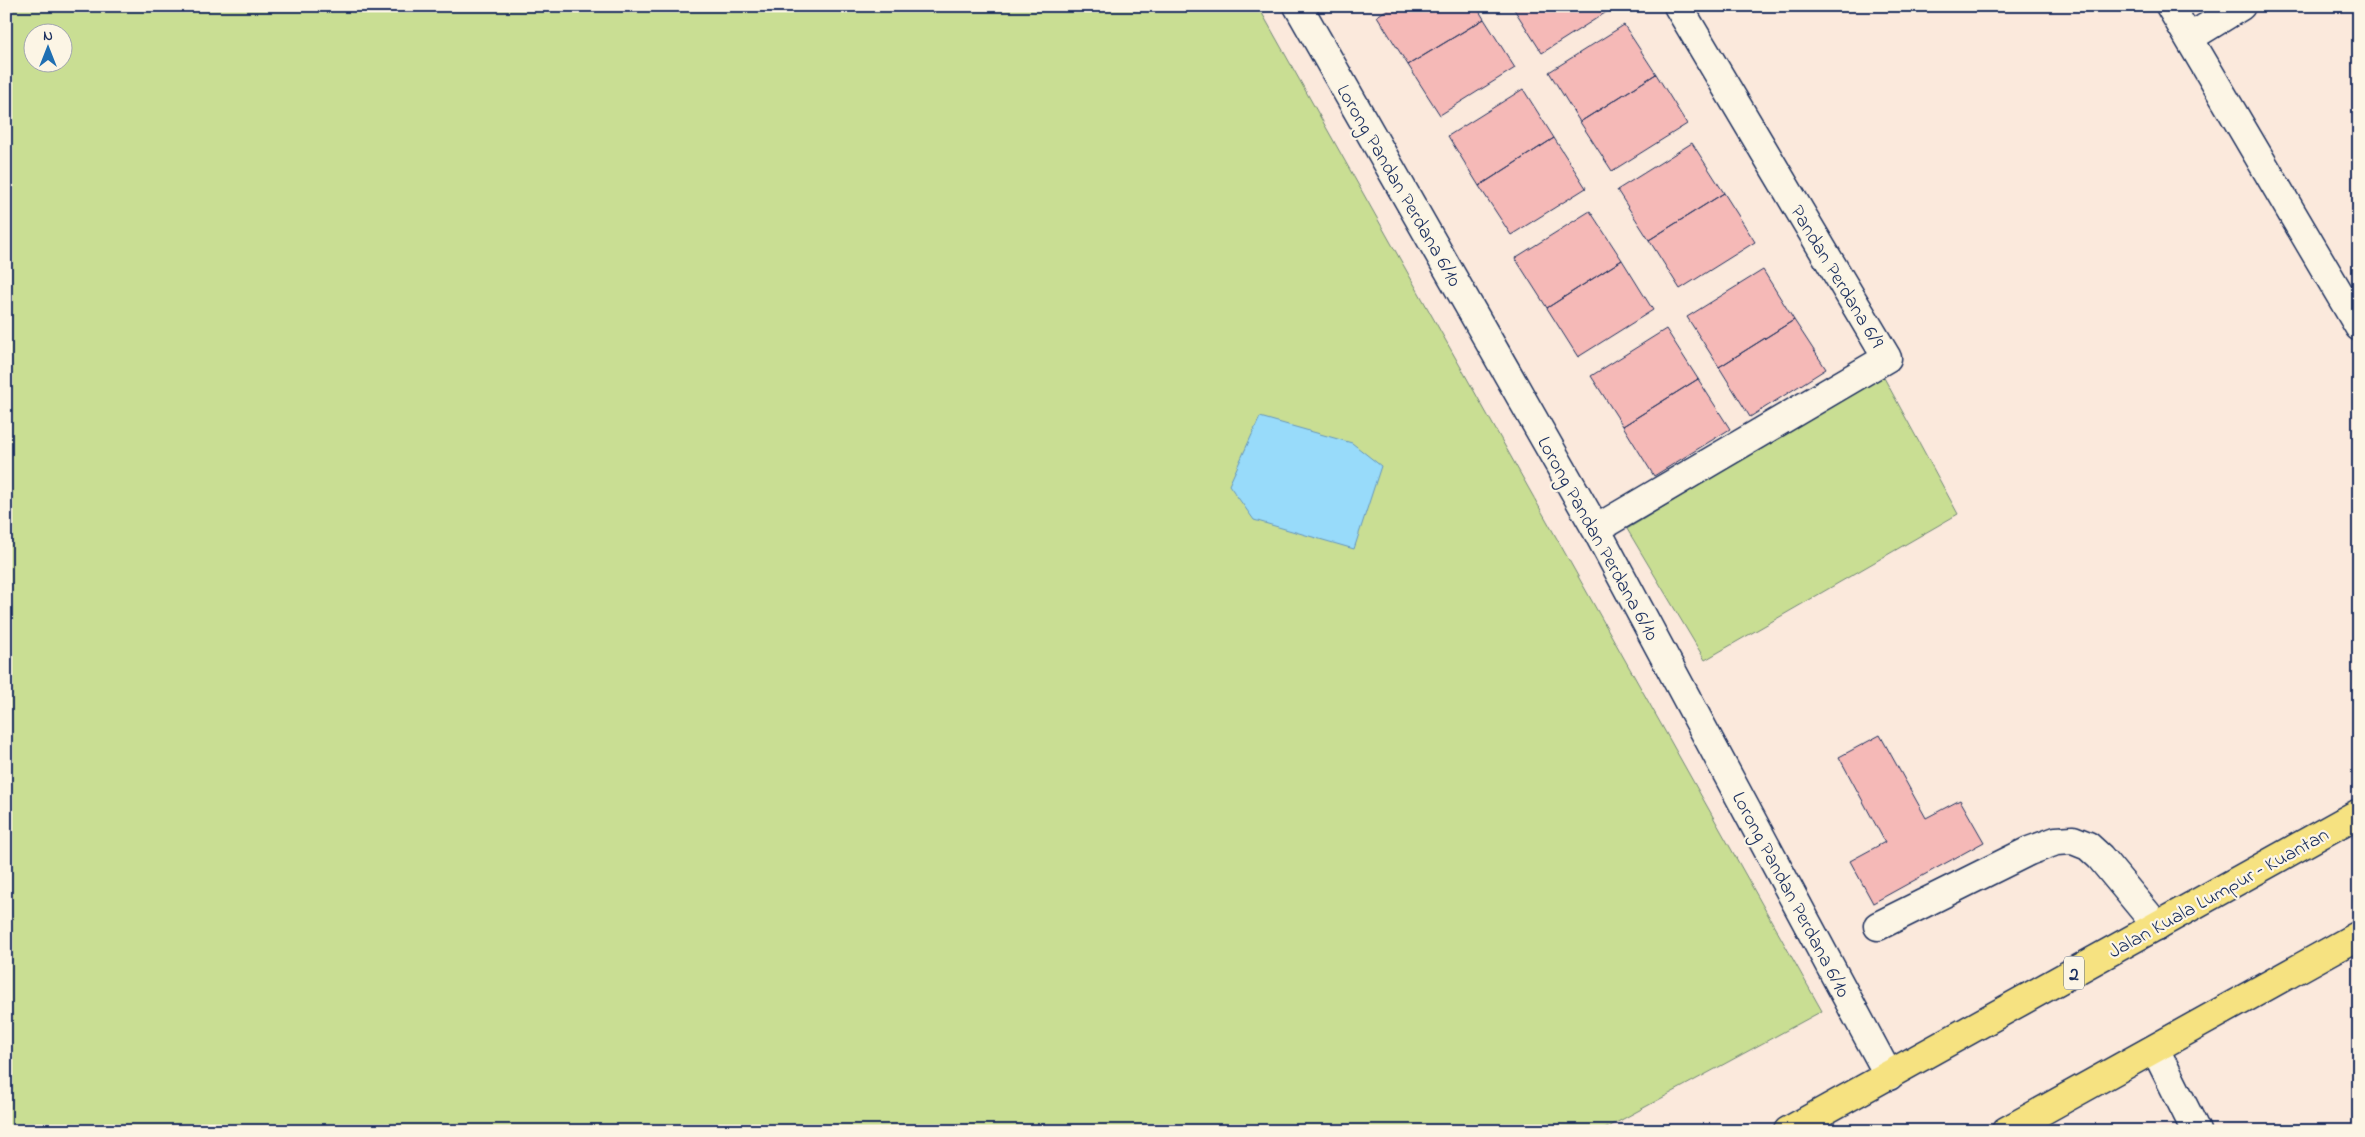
<svg xmlns="http://www.w3.org/2000/svg" width="2365" height="1137" font-family="'Indie Flower',sans-serif">
<rect width="100%" height="100%" fill="#fbe9dc"/>
<filter id="ink" filterUnits="userSpaceOnUse"><feTurbulence type="fractalNoise" baseFrequency=".02" numOctaves="2"/><feDisplacementMap in="SourceGraphic" scale="10" xChannelSelector="R" yChannelSelector="G"/><feConvolveMatrix kernelMatrix="1 2 1 2 8 2 1 2 1" color-interpolation-filters="sRGB"/></filter>
<g filter="url(#ink)">
<!-- green -->
<path fill="#c9de93" stroke="#728678" fill-rule="evenodd" d="M6,6H1258L1822,1011L1601,1131H6ZM32,32H62V62H32Z
M1882,374L1958,514L1705,660L1627,529Z"/>
<!-- water -->
<path fill="#98dbfa" stroke="#6696bc" d="M1260,417L1352,443L1381,466L1354,549L1254,520L1229,485Z"/>
<!-- building -->
<path fill="#f5b9b7" stroke="#1b2f5e" d="M1393,6H1476L1484,19L1408,65L1377,16Z
M1512,6H1616L1542,53Z
M1484,19L1515,68L1440,115L1408,65Z
M1624,25L1656,74L1580,122L1549,72Z
M1656,74L1687,124L1612,171L1580,122Z
M1523,89L1554,138L1479,186L1448,136Z
M1554,138L1586,188L1511,235L1479,186Z
M1692,143L1724,193L1649,240L1617,190Z
M1724,193L1755,242L1680,289L1649,240Z
M1590,211L1622,260L1547,308L1515,258Z
M1622,260L1653,310L1578,357L1547,308Z
M1763,270L1794,320L1719,367L1687,317Z
M1794,320L1826,369L1750,417L1719,367Z
M1666,329L1698,379L1623,426L1591,376Z
M1698,379L1730,429L1654,476L1623,426Z
M1880,735L1926,818L1960,800L1984,842L1873,903L1850,861L1885,842L1839,757Z"/>
<g fill="none" stroke-linecap="round" stroke-linejoin="round">
<!-- minor casing -->
<g stroke="#1b2f5e" stroke-width="31">
<path id="minor" d="M1298,6L1596,529L1889,1076
M2170,6L2359,327
M2189,38L2241,6
M1596,529L1887,358L1678,6
M1878,926L2029,851L2056,841L2073,840L2088,846L2100,857L2157,926
M2155,1049L2196,1131"/>
</g>
<!-- highway casing -->
<g stroke="#1b2f5e" stroke-width="31">
<path id="highway" d="M1788,1131L2359,813
M2006,1131L2359,935"/>
</g>
<!-- minor -->
<use href="#minor" stroke="#fcf5e5" stroke-width="28"/>
<!-- highway -->
<use href="#highway" stroke="#f6e281" stroke-width="28"/>
</g>
</g>
<g text-anchor="middle" stroke-width="4.5" stroke-linejoin="round" paint-order="stroke">
<!-- shield labels -->
<rect fill="#fcf5e5" stroke="#5e6a86" stroke-width="1" x="2064" y="956.5" width="20" height="33" rx="4"/>
<g font-size="19" font-weight="bold" fill="#1b2f5e">
<text x="2074" y="980">2</text>
</g>
<!-- street labels -->
<g font-size="20" fill="#1b2f5e" stroke="#fcf5e5">
<text transform="translate(1400 185) rotate(60)" y="7">Lorong Pandan Perdana 6/10</text>
<text transform="translate(1838 276) rotate(59)" y="7">Pandan Perdana 6/9</text>
<text transform="translate(1599 538) rotate(61)" y="7">Lorong Pandan Perdana 6/10</text>
<text transform="translate(2218 892) rotate(-29)" y="7">Jalan Kuala Lumpur – Kuantan</text>
<text transform="translate(1792 894) rotate(62)" y="7">Lorong Pandan Perdana 6/10</text>
</g>
</g>
<!-- margin -->
<rect width="2365" height="1137" fill="none" stroke="#fcf5e5" stroke-width="25"/>
<rect x="12" y="12" width="2340" height="1112" fill="none" stroke="#1b2f5e" stroke-width="2" filter="url(#ink)"/>
<!-- north arrow -->
<g transform="translate(48 48)"><circle r="24" fill="#fcf5e5" stroke="#a2a6af"/>
<path d="M0-4L9 19L0 12L-9 19Z" fill="#1f6fb2"/>
<text y="-8" font-size="14" font-weight="bold" text-anchor="middle" fill="#1b2f5e">N</text>
</g>
</svg>
